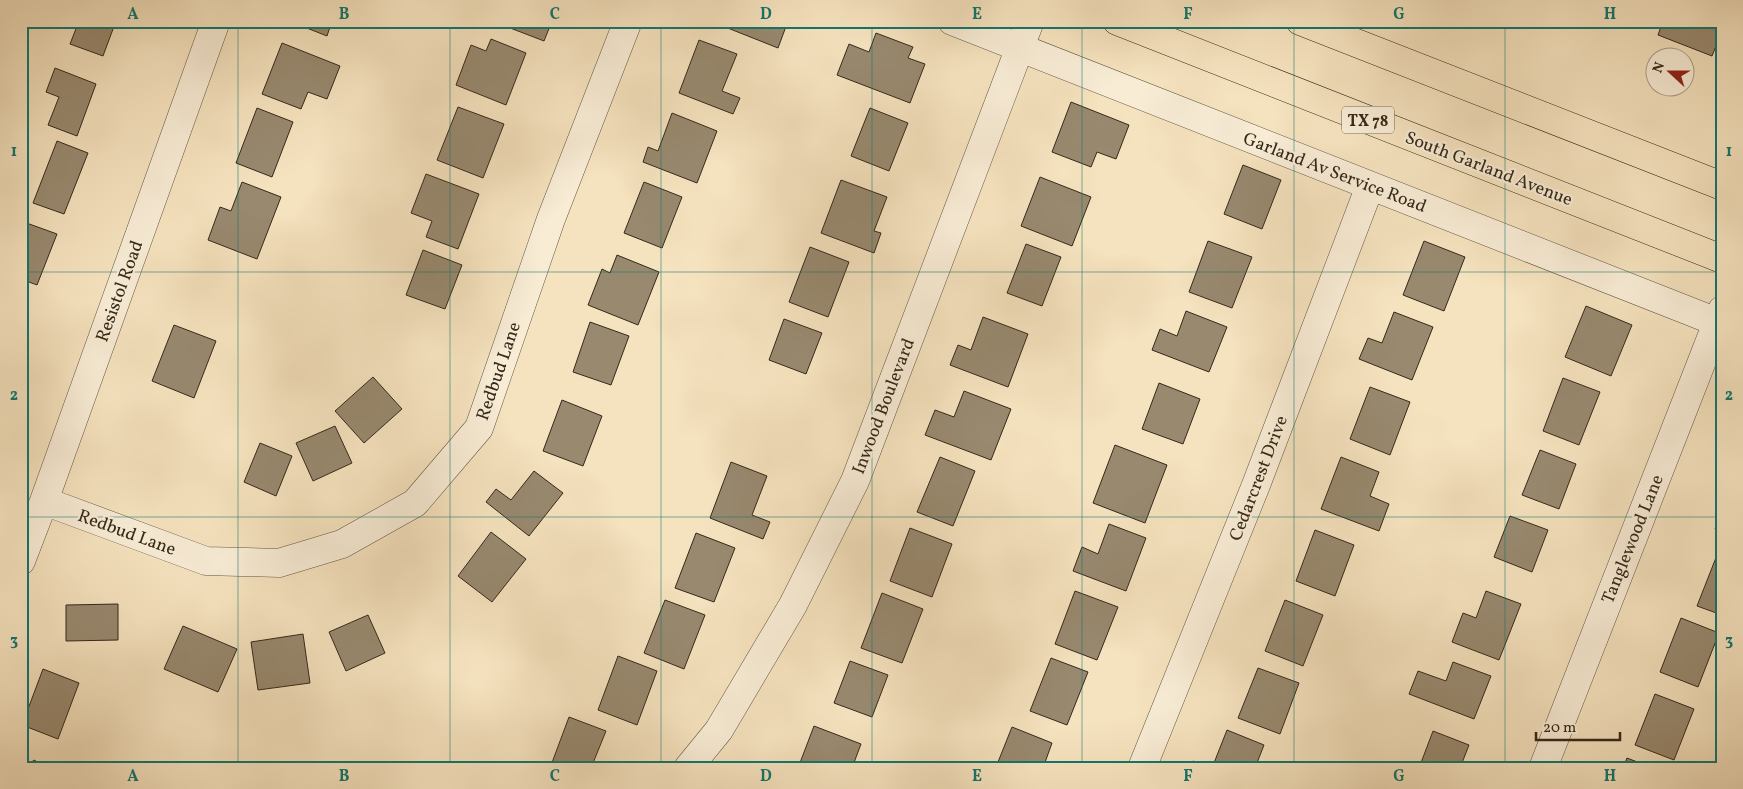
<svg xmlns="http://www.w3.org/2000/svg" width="1743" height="789" font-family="Vollkorn,serif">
<rect width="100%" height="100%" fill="#f5e2be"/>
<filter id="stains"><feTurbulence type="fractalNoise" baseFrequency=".004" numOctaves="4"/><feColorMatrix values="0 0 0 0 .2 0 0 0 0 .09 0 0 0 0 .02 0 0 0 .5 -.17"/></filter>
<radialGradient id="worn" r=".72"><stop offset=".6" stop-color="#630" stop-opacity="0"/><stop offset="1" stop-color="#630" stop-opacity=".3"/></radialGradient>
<!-- building -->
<path fill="#98896f" stroke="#34291a" d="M79,21H116L103,56L70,44Z
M289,21H332L327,36Z
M506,21H552L544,41L505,26Z
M710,21H788L778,48Z
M1663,21H1722V31L1712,56L1658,35Z
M876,33L913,47L908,58L925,64L910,103L837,75L849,44L869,52Z
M491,39L526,53L506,105L456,85L471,45L486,51Z
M699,40L737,54L722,91L740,98L733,114L679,93Z
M282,43L340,66L327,99L308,92L301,109L262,94Z
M55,68L96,84L77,136L48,125L59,97L46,92Z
M1071,102L1129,125L1116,159L1097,152L1091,167L1052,152Z
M458,107L504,124L483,178L437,160Z
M257,108L293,122L272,177L236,163Z
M870,108L908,123L889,171L851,156Z
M672,113L717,131L697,183L643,162L648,147L658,151Z
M57,141L88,153L64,214L33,203Z
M1243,165L1281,180L1262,229L1224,214Z
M426,174L479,194L458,249L426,237L432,221L411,213Z
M1040,177L1091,197L1072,246L1021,226Z
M841,180L887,197L874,231L881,233L874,253L821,233Z
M242,182L281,197L257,259L208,240L220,207L231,211Z
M644,182L682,197L662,248L624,233Z
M21,221L57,234L37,285L21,279Z
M1208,241L1252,257L1232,308L1189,292Z
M1424,241L1465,257L1444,311L1403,295Z
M1026,244L1061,257L1042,306L1007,293Z
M810,247L849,262L828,317L789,302Z
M423,250L462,265L445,309L406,295Z
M617,255L659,272L638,325L588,305L602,269L610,273Z
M1586,306L1632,325L1611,376L1565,357Z
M1186,311L1227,327L1209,372L1152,350L1160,329L1177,336Z
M1394,312L1433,327L1412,380L1359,359L1368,338L1382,343Z
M983,317L1028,334L1008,387L950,365L958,345L971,350Z
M784,319L822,333L806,374L769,360Z
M590,322L629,336L611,385L573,372Z
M174,325L216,341L194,398L152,381Z
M373,377L402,409L364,443L335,411Z
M1563,378L1600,392L1579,445L1543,431Z
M1159,383L1200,399L1183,444L1142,429Z
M1370,387L1410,402L1390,455L1350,439Z
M964,391L1011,409L991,460L925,435L935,410L954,417Z
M562,400L602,416L583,466L543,451Z
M335,426L352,463L313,481L296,443Z
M260,443L292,456L276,496L244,482Z
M1115,445L1167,465L1145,523L1093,503Z
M1540,450L1576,464L1559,509L1522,495Z
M940,457L975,471L953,526L917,512Z
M1341,457L1379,472L1370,496L1389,504L1379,531L1321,509Z
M731,462L767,476L752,515L770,522L763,539L710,518Z
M534,471L563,493L529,536L486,502L496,489L511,500Z
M1722,511V531L1715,529Z
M1510,516L1548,530L1532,572L1494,557Z
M1109,524L1146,538L1126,591L1073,571L1082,547L1098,554Z
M910,528L952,544L932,597L890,581Z
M1315,530L1354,545L1335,596L1296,581Z
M491,532L526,559L492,602L458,576Z
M696,533L735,548L714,602L675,588Z
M1717,555L1722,557V615L1697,606Z
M1075,591L1118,607L1097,660L1055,644Z
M1486,591L1521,604L1499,660L1452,642L1463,613L1476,618Z
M882,593L923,609L902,663L861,648Z
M665,600L705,615L684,669L644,653Z
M1285,600L1323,615L1303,666L1265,651Z
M118,604V640L66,641V605Z
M368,615L385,653L346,671L329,632Z
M1681,618L1719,633L1698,687L1660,672Z
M183,626L237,649L218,692L164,669Z
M303,634L310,683L258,690L251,642Z
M618,656L657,671L637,725L598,710Z
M1051,658L1088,672L1067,725L1030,711Z
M850,661L888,675L872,717L834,703Z
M1453,662L1491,676L1474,719L1409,694L1418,671L1446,681Z
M1258,668L1299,683L1280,734L1238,718Z
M43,669L79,683L58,739L22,725Z
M1655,694L1694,709L1674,760L1635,745Z
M569,717L606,731L591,768H550Z
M814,726L861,744L852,768H798Z
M1012,727L1052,743L1043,768H1012L998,762Z
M1227,730L1264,745L1255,768H1212Z
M1433,731L1469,745L1460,768H1419Z
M1627,758L1653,768H1623Z
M35,760L39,768H21V767Z
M1193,761L1209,768H1191Z"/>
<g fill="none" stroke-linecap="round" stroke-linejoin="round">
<!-- minor casing -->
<g stroke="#645743" stroke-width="29">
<path id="minor" d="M952,21L1717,322
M44,501L206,561L279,563L342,544L415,503L479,428L551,219L628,21
M21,561L44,501L216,21
M688,768L719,730L793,605L855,481L1030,21
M1142,768L1256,485L1370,186
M1543,768L1722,310"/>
</g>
<!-- primary casing -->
<g stroke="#34291a" stroke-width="29">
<path id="primary" d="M1117,21L1722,259
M1300,21L1722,186"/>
</g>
<!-- minor -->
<use href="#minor" stroke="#f8ecd5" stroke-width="28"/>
<!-- primary -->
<use href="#primary" stroke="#f5e2be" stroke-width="28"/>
</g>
<!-- grid -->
<path fill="none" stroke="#0f766e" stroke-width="1" stroke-opacity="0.55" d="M238,21V768M450,21V768M661,21V768M872,21V768M1082,21V768M1294,21V768M1505,21V768M21,272H1722M21,517H1722"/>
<g text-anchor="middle" stroke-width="4.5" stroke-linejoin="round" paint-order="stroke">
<!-- shield labels -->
<rect fill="#f8ecd5" stroke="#6f6452" stroke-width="1" x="1342" y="106.5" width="52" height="27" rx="4"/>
<g font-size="16" font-weight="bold" fill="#34291a">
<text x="1368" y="126">TX 78</text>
</g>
<!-- street labels -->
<g font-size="18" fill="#34291a" stroke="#f8ecd5">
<text transform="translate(1489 168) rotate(21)" y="6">South Garland Avenue</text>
<text transform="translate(1335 172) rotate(21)" y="6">Garland Av Service Road</text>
<text transform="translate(119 291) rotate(-70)" y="6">Resistol Road</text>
<text transform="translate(498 371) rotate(-71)" y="6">Redbud Lane</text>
<text transform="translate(883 406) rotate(-69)" y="6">Inwood Boulevard</text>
<text transform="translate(1258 478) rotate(-69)" y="6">Cedarcrest Drive</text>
<text transform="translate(127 532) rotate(20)" y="6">Redbud Lane</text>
<text transform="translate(1632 539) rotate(-68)" y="6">Tanglewood Lane</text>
</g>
</g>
<!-- margin -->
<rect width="1743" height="789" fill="none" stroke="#f5e2be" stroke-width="55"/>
<!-- north arrow -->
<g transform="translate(1670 72) rotate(291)"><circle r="24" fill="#f8ecd5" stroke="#aa9e8a"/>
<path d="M0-4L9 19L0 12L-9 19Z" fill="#8f2418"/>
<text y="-8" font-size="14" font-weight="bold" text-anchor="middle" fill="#34291a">N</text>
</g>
<!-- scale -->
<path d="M1536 732v8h84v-8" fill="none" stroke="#34291a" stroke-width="2.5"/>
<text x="1543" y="732" font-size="15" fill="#34291a" stroke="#f8ecd5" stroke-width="4" paint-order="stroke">20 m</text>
<rect x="28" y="28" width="1688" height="734" fill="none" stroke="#0f766e" stroke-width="2"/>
<g font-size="16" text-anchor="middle" font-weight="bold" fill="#0f766e">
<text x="133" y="19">A</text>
<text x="344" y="19">B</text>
<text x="555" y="19">C</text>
<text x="766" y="19">D</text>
<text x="977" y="19">E</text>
<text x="1188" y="19">F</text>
<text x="1399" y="19">G</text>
<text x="1610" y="19">H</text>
<text x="14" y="156">1</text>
<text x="1729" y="156">1</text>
<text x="14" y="400">2</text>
<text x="1729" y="400">2</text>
<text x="14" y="645">3</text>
<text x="1729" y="645">3</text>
<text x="133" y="781">A</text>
<text x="344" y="781">B</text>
<text x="555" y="781">C</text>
<text x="766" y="781">D</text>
<text x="977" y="781">E</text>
<text x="1188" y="781">F</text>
<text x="1399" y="781">G</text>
<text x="1610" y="781">H</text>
</g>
<rect width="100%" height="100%" filter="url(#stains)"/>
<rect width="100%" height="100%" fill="url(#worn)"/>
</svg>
